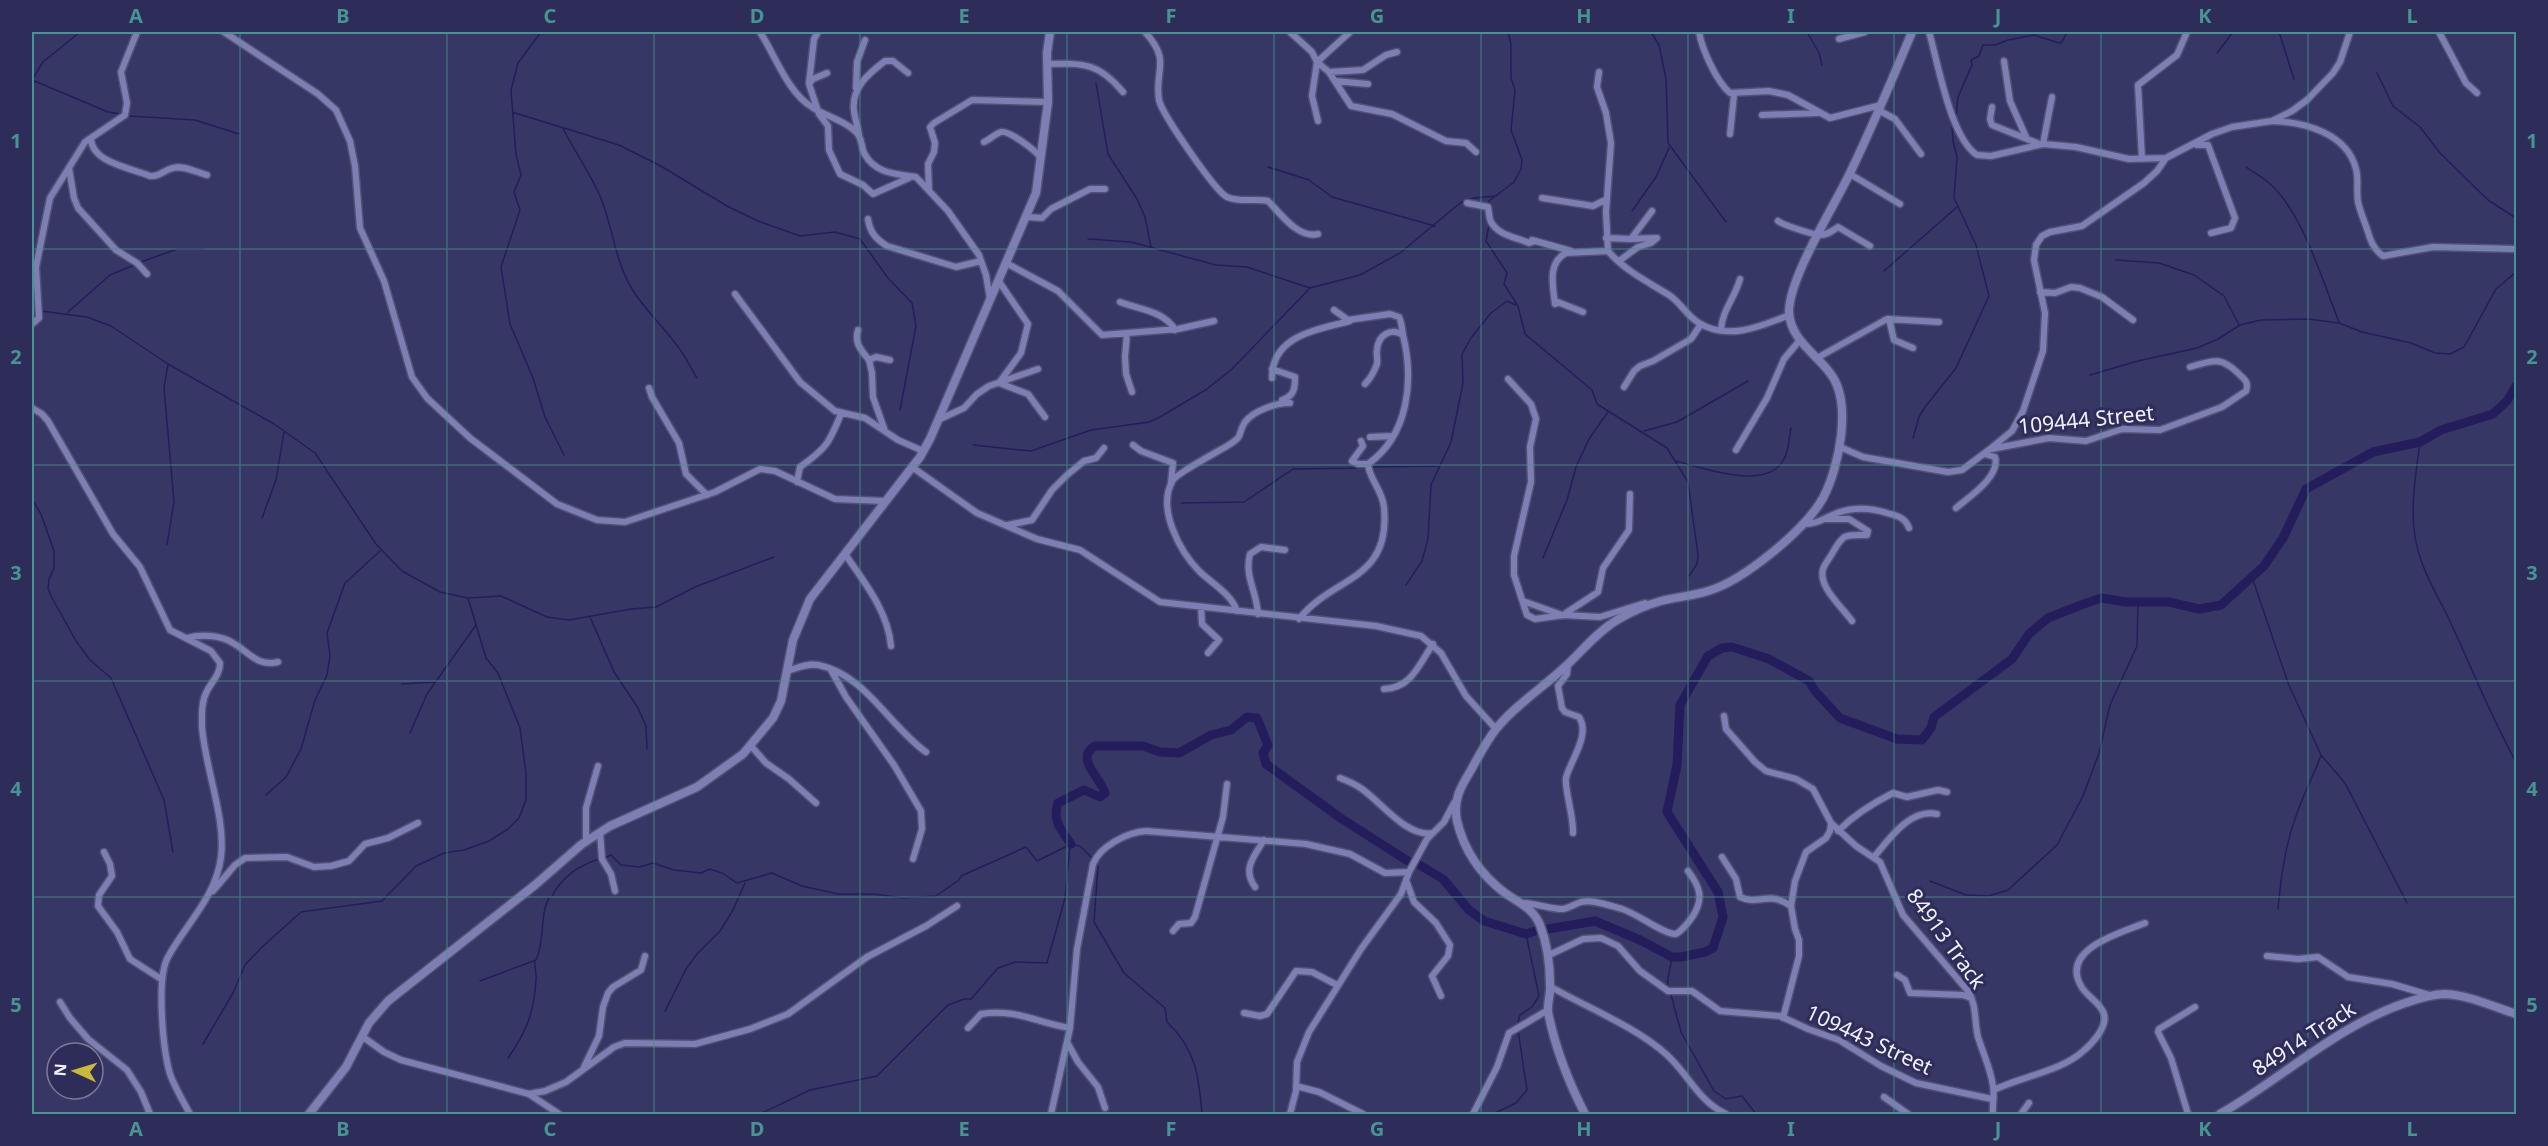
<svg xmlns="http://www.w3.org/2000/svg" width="2548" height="1146" font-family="'Noto Sans',sans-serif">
<rect width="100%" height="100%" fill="#373765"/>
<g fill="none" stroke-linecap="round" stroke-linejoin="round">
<!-- stream -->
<path stroke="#241d5b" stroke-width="1.5" d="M80,32L43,62L32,80L108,112L120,114
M541,32L518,63L511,90L516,155L521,175L514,192L520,210L501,267L510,324L533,378L545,417L564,455
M1651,32L1659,45L1666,79L1668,143L1726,222
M1807,32L1819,53L1822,65
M2279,32L2294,79
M2217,53L2233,32
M2377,73L2393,106L2420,127L2440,153L2488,200L2516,218
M1096,83L1108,154L1137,199L1145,217L1151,247
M512,112L619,145L659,165L727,206L758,221L800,236L835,232L860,239L888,278L912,303L916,326L900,410
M129,116L195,120L239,134
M1956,117L1958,97L1972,65L1971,60L1979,56L1983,45H1995L2008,40L2034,35L2059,43L2062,42L2067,32
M563,128C575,153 592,175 602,201C613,230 616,263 632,289C644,309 661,324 675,343C684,353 690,367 697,378
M1268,167L1309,180L1332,197L1435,226
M2246,167C2253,172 2262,177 2269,183C2302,211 2323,282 2339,322
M1488,205L1489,201L1514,182L1521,169L1522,160L1511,130L1515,90L1511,78V44L1508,32
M1632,211L1656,177L1669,148
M1489,225L1486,241L1507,273L1504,284L1518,306L1525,334L1592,390L1597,404L1667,448L1688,482L1698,555L1697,564L1689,576
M1088,239L1131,242L1216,265L1247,267L1310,288
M2116,260L2159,263L2194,275L2224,296L2239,325
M141,262L177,249H204
M1884,271L1957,207
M41,311L87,317L111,326L168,364L274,424L315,453L376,544L402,571L440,592L468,598L501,596L547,617L569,620L631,609L656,607L695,587L774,557
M68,312L110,275L134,265
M2090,375L2138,361L2197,348L2218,339L2240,325L2261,320L2308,319L2339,323L2362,332L2411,343L2435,353L2450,354L2464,347L2496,289L2516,272
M1644,431L1677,422L1748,381
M1913,438L1919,417L1925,407L1956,368L1989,296L1976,245L1954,198L1957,157L1953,141L1952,124
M2420,442C2416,473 2410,506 2415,537C2420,567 2435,591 2448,617C2471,666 2490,715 2516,762
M973,445L1031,451L1091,430L1149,422L1160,417L1207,389L1232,369L1310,288L1360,275L1400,253L1460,203L1474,198L1496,196
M1676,461C1703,468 1767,492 1784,459C1789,451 1789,437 1791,428
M1371,467L1438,466
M32,499L41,514L54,551V568L49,579L48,588L51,596L76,641L90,660L111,678L164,800L173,852
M1181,503L1244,502L1293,469L1365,468
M262,518L276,480L284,432
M167,545L174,502L164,388L168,364
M1543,558L1567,500L1576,467L1589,439L1608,412
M2252,577L2288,683L2321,755L2345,783L2407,903
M1406,585L1422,561L1428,539L1431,485L1451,442L1463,383L1462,354L1471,338L1491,313L1507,301L1516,305
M590,617L614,672L638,708L646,726L647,749
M402,684L434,682
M410,733L427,694L476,625
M266,795L286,777L301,749L315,700L327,675L330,656L327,633L345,583L380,551
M604,858L611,855L621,865L640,867L653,863L674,870L701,873L710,869L722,873L737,883L772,873L802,886L838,894H874L902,898L936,896L959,880L961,876L1026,847L1037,861L1071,844L1080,846L1092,858
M1098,866L1094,922L1124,973L1165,1008L1167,1022C1196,1049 1199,1077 1202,1114
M1930,881L1966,895L1988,896L2008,890L2057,845L2083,796L2099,753L2110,705L2137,646L2138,601
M552,896C563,876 578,866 599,859
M2278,909C2281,877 2285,846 2296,816C2303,795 2314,775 2321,755
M480,981L536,960C545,942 540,912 549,898
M1668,989C1666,979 1671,967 1672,957
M1671,995L1681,1032L1714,1091L1726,1099L1742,1096L1756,1114
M665,1011L686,969L697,954L720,931L733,910L745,883
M1517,1026L1520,1015L1532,1007L1539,996L1526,934
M203,1044L233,993L245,965L262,947L301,912L382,901L416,866L444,853L464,850L489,841L508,829L519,818L526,800V773L520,728L498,673L486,658L468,598
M508,1058C527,1031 534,1012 536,980C537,973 534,968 535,962
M760,1114L810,1090L877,1076L948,1005L964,999H971L998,968L1015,962L1047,963L1065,898L1070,846
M1493,1114L1516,1103L1527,1090L1518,1030"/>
<!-- river -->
<path stroke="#241d5b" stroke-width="9" d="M1071,844C1061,830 1052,820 1058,803L1084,790L1100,797L1105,793C1101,778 1074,758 1095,746H1143L1160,752L1179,753L1211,735L1231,730L1247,717L1257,718L1268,745L1263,753L1266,764L1342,819L1411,863
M1418,864L1443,879L1469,910L1484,921L1526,934L1538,930
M1548,929L1595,921L1640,940L1672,957H1681L1705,952L1713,948L1723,917L1718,892L1667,812L1677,765L1680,705L1708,656L1722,648L1732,647L1769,659L1809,681L1815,691L1840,718L1897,739L1922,740L1931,728L1934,717L2012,659L2029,634L2048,618L2081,605L2101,598L2126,602H2169L2199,609L2221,605L2264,566L2283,538L2306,489L2373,452L2420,442L2441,430L2493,414L2507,401L2516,386"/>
<!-- street casing -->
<g stroke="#525073" stroke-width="9">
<path id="street" d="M224,32L318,94L336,110L350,141L355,166L360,228L384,281L412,377L427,398L470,438L557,504L597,520L625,522L715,492L760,469L775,471L835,499L885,501
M760,32C775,55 788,93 812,107C826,117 843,119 856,132C862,137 861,146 864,153C875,174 896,174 916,177L948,211L979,255L986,275L990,299
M1145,32C1172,62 1154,69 1159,100C1162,114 1215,191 1227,197C1240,203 1255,198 1268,201C1280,213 1298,239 1318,234
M1290,32L1312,52L1317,62L1350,32
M1699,32C1702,49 1716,81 1730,93L1769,91L1788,95L1830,118L1881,105
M1929,32C1938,62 1950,137 1977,155L1991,156L2043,144L2076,147L2129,159L2166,158
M2439,32L2466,83L2477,93
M1839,39L1865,32
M2004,61L2010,101L2026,137
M1317,62L1329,72L1351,106L1392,114L1446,141L1466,143L1476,152
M1317,62L1312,96L1318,121
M1047,64C1084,63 1099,63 1123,92
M1329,72L1363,70L1386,55L1397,52
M1599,72L1597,87L1606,113L1611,143L1606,212L1608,251C1624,270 1648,282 1669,295C1680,302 1687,316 1699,323C1728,341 1762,326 1789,315
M827,73L813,79L809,84L819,114L828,126L829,150L840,174L863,185L873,194L909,178
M1335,81L1368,84
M809,83L814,39L818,32
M856,88L857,62L865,40
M1992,107L1990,119L1992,125L2037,143
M1878,110L1895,119L1921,154
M1762,115L1818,113
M2272,121C2304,122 2347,133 2356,169C2359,180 2356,191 2358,202C2360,211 2364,220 2367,229C2370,239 2373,249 2383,256L2433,247L2516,249
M1730,134L1734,95
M859,135C858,127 855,120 854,111C851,88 868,74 885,61H893L908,73
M91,138C91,163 132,168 150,176C160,177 163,170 173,168C183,165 196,172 207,175
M984,142C989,140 995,134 1001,132C1009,130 1036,151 1040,157
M2043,144L2052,97
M2197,145H2208L2235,218L2231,228L2211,233
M2142,159L2138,85L2177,55L2187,32
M69,168L74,198L78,208L116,250L137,263L147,274
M1850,174L1900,204
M929,190L928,164L934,152L935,143L930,127L934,123L972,100L1048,102
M1542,198L1593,206L1607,199
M1467,203L1488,207C1489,212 1489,218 1491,222C1499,236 1516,237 1529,243L1535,241
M1027,217L1042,218L1051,209L1090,189H1105
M868,219C870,233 876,239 887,246L956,267L981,261
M1778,221C1783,225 1814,235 1820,235C1828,235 1832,231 1838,227L1870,246
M1606,238L1631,239L1652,211
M1532,240L1571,251
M1619,261L1638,247L1651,243L1657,238L1629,239
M1006,263L1058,291L1102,335L1178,329L1214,321
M998,280L1028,324L1021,353L999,383L1028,394L1045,417
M2040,292L2055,293L2071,287L2080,288L2102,297L2133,320
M735,294L800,382L835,411L865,418L898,440L923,451
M1555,301L1583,312
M1120,302C1138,309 1165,311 1175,330
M1555,304C1553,286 1547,263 1566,253L1608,251
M1889,319L1894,340L1913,348
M32,324L39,318L36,267L50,198L85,142L125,115L127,103L121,72L137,32
M858,330C854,343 861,350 869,360
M1721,330C1722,310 1735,298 1740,279
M1127,333L1125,357L1126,374L1132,392
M1817,358L1887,319L1939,322
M1272,369L1295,377C1295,389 1294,396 1282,400
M1272,378C1272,335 1317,330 1350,321
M1508,379L1531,404L1536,419L1530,447L1531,482L1514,556V575L1527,615L1535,619L1564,615L1600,617L1645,603
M1365,384C1371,378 1374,372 1377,364C1378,359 1376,355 1377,350C1378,335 1391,327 1403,335
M1624,387L1634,371L1640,366L1653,361L1691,339L1701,324
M649,388L652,397L679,443L686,474L707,495
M32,408L42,414L48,421L113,534L140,567L170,630L211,651L220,663C220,675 212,681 207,691C201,702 202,715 202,727C205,768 226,818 221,857C216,897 186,924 168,957C156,978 163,1050 170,1074C175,1088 183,1101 190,1114
M938,420L964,408L977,394L989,386L1038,369
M885,431L873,397L872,373L869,360L876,357L890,360
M1370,437L1393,436
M1361,441L1363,446L1352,461L1358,464H1368
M1133,445L1141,451L1173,463L1171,483
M1840,447L1863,457L1948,472L1962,470L1990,449L2012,431L2023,411L2043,351L2045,313L2034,260L2036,245L2042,236L2050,232L2082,226L2144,183L2157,171L2166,158L2212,134L2232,127L2272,121L2292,111L2307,100L2333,73L2340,62L2350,32
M1991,449L2049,438L2086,441L2122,429L2160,430L2222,407L2246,391C2249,382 2245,380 2239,374C2221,356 2213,360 2190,367
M1736,450L1767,398L1784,359L1800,340
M912,467L977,513L1037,539L1080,550L1160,602L1376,626L1421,636L1441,653L1466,696L1496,729
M797,482L800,467C827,448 829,443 841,414
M1956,508C1969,497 2001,476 1995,457L1985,454
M1825,519H1849L1868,531L1867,535C1845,535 1844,533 1833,552C1830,558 1825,563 1823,569C1818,587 1842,607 1852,621
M1802,524C1816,525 1824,518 1837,513C1853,507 1871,508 1887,513C1897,516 1905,517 1909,528
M1008,525L1032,520L1052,490L1067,475L1084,461L1096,458L1104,448
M845,554C864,582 888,611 891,646
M1523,601L1562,615
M1201,607L1202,624L1219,640L1208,653
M1237,611C1231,594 1213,584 1200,572C1180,552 1156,508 1173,480C1177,473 1217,452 1227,446C1246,434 1236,436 1245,422C1253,411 1278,402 1290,403
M1566,613L1598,592L1603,568L1629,530L1630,494
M1258,614C1257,592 1244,576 1250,554L1261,547L1285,550
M1299,619C1334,575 1391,582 1384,507C1382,489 1369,479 1368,464C1409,435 1414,380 1403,335C1402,329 1402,323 1399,317L1390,314L1348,320L1334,310
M187,638C200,634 221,635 233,643C249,652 257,667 278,662
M1568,664L1567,674L1558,686L1562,708L1565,712L1579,717C1591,735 1570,761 1566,778C1564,787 1574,818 1573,833
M831,670L846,697L894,765L921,811L922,829L913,859
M787,671C797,668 807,663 818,665C865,674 890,727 926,752
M1384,689C1412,688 1419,664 1433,644
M1724,716L1726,729L1755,762L1766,771L1796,779L1813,789L1831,823L1856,846L1880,862L1903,915L1968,991C1977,1005 1974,1021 1978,1037C1983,1053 1991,1070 1993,1086C1995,1095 1992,1105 1993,1114
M751,746L766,763L789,779L816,803
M1340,778C1348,781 1355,784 1362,789C1381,802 1407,838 1433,833
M1838,831C1855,814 1873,803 1893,793L1907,797L1938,790L1947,792
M600,832L602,859L611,874L615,891
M586,841V808L598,766
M104,852L110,864L112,876L99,895L98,906L117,932L130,959L161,979
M1722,857L1736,879L1740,897C1759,906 1768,890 1791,906
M1874,857C1889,839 1910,808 1937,814
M1406,880L1414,902L1436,923L1450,945L1448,956L1432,976L1441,996
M1255,887C1242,869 1254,856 1264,840
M213,891L235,865L245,858L287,857L314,867L331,866L349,861L365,844L388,838L418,823
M1522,903C1534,903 1555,910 1563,909C1569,908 1575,904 1581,902C1593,899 1610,906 1622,909C1638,914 1665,935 1676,934C1684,929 1688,923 1693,916C1704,898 1700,887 1688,871
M1173,931L1179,924L1191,923L1195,917L1223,817L1227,784
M1547,956L1583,939L1601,938L1618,946L1640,971L1668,991H1692L1720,1011L1780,1016L1808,1029L1839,1040L1881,1066L1916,1083L1992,1099
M2267,956L2298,959L2318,957L2348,977L2392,984L2429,995
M1897,975L1905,980L1910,993L1963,995L1971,998
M1551,987C1588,1008 1636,1027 1667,1055C1689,1075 1698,1101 1726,1114
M60,1002L70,1018L88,1039L127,1070L141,1092L150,1114
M1244,1013L1260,1016L1267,1014L1296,971L1312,972L1337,985
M1783,1018L1799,956V940L1795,929L1791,906L1795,881L1806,852L1826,838L1830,831L1831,824
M968,1028L981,1014C1014,1008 1038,1023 1070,1028
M363,1037L384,1052L401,1060L529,1094L545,1091L566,1082L614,1047L625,1043L695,1044L750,1029L788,1014L867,957L926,926L957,906
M1067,1042L1078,1062L1098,1087L1105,1108
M584,1067L599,1036L603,1007L608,993L613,987L641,970L645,956
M1296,1086L1319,1092L1363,1114
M1994,1090C2020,1077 2061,1071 2082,1052C2091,1045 2108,1027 2104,1014C2101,1003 2086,996 2081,986C2060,949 2120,933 2145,923
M529,1094L559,1114
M1884,1097L1908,1114
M1051,1114L1070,1028L1077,949L1093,864C1100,846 1128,832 1146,831L1306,844L1350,854L1385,873L1409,872
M1290,1114L1296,1091L1297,1062L1309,1032L1361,949L1401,894L1409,872L1427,839L1444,822L1454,803
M1473,1114L1497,1067L1509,1033L1548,1010
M2021,1114L2029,1103
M2188,1114L2171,1058L2158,1032L2159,1029L2195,1007"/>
</g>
<!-- secondary casing -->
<g stroke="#525073" stroke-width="11">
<path id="secondary" d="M309,1114L346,1067L369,1023L388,1001L535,885L582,844L610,826L697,787L743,754L773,718L781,701L793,640L810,599L920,457L930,439L1036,193L1048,102L1047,53L1050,32
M1585,1114C1569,1083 1555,1047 1548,1012C1547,1003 1551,994 1550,985C1550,966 1547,943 1540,925C1533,908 1519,903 1505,893C1481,875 1464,850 1457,821C1453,800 1460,788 1471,770C1478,757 1486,742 1496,729C1515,705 1544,687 1567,665C1583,650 1597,632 1617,620C1631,612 1646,605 1661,601C1676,597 1693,596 1708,591C1743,581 1805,530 1823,498C1839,468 1853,402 1830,373C1816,354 1790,339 1789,312C1789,278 1833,208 1849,175C1872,128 1892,80 1912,32
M2220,1114C2283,1078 2335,1027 2405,1003C2418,999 2432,994 2445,994C2469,995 2494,1007 2516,1014"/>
</g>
<!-- street -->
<use href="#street" stroke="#7d7fb3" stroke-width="6"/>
<!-- secondary -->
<use href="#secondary" stroke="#7d7fb3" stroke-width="8"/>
</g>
<!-- grid -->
<path fill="none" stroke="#479592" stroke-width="1.5" stroke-opacity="0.55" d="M240,32V1114M447,32V1114M654,32V1114M860,32V1114M1067,32V1114M1274,32V1114M1481,32V1114M1688,32V1114M1894,32V1114M2101,32V1114M2308,32V1114M32,249H2516M32,465H2516M32,681H2516M32,897H2516"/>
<g text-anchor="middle" stroke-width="6" stroke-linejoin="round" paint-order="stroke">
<!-- street labels -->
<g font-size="21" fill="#f0f1fd" stroke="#2e2d5a">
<text transform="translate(2086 420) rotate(-6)" y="7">109444 Street</text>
<text transform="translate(1946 939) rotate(54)" y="7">84913 Track</text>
<text transform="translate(2304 1039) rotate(-33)" y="7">84914 Track</text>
<text transform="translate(1869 1040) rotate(25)" y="7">109443 Street</text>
</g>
</g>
<!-- border -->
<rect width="2548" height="1146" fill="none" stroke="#2e2d5a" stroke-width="66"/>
<!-- north arrow -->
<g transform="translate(75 1071) rotate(274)"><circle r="28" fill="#2e2d5a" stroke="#7c7b9b" stroke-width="1.5"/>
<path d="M0-4.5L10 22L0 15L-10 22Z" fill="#caba3a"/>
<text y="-9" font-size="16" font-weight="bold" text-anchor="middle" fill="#f0f1fd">N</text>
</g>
<rect x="33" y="33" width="2482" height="1080" fill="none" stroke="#479592" stroke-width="2"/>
<g font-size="20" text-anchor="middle" font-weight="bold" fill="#479592">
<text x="136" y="23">A</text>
<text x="343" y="23">B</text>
<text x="550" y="23">C</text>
<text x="757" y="23">D</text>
<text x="964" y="23">E</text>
<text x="1171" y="23">F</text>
<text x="1377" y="23">G</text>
<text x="1584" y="23">H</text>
<text x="1791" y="23">I</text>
<text x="1998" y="23">J</text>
<text x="2205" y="23">K</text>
<text x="2412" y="23">L</text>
<text x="16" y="148">1</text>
<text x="2532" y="148">1</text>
<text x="16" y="364">2</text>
<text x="2532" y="364">2</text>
<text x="16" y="580">3</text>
<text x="2532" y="580">3</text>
<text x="16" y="796">4</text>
<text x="2532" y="796">4</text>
<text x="16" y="1012">5</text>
<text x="2532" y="1012">5</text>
<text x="136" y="1136">A</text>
<text x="343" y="1136">B</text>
<text x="550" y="1136">C</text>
<text x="757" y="1136">D</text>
<text x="964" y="1136">E</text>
<text x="1171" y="1136">F</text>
<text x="1377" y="1136">G</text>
<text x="1584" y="1136">H</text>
<text x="1791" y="1136">I</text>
<text x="1998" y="1136">J</text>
<text x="2205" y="1136">K</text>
<text x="2412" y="1136">L</text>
</g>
</svg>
